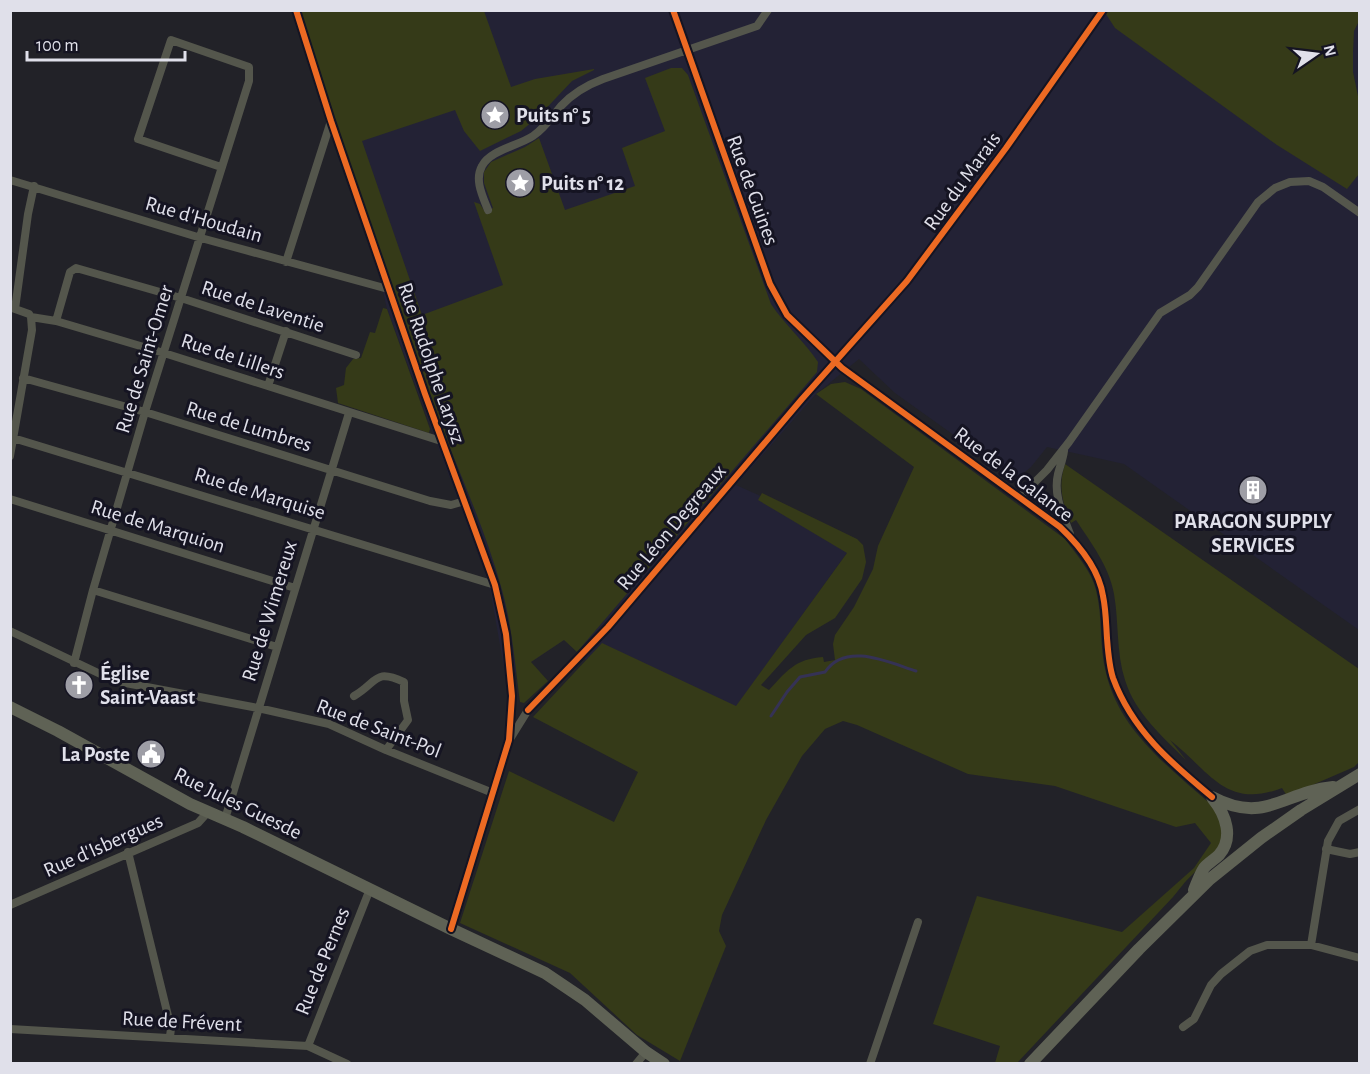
<svg xmlns="http://www.w3.org/2000/svg" width="1370" height="1074" font-family="'Alegreya Sans',sans-serif">
<rect width="100%" height="100%" fill="#222228"/>
<!-- built -->
<path fill="#232235" d="M291,11H1104L1347,188L1359,174V630L1124,464L1047,447L1031,467L1019,477L1000,468L895,393L859,359L816,394L736,485L857,539L736,707L603,644L586,660L564,640L506,679L491,594L484,570L387,309L380,279Z
M1359,21V101L1353,72V52L1354,31Z"/>
<!-- green -->
<path fill="#353a18" d="M301,11H484L511,87L535,79L594,69V70L572,81L538,117L521,131L480,151L464,131L455,110L362,141L422,315L503,285L474,202L480,204L485,212L493,208L484,183V172L491,162L525,147L539,138L565,210L635,186L622,148L665,131L645,78L671,68H682L688,75L771,304C785,325 804,341 818,362L817,372L577,652L564,640L531,662L548,681L524,703L520,702C515,664 512,626 502,590C483,520 450,454 426,385C382,261 340,136 301,11Z
M1104,11H1359V21L1354,31L1353,52V72L1359,101V174L1347,189L1277,145L1115,28Z
M383,308L387,309L430,429L429,433L338,403L336,388L344,385L346,368L353,359L361,358L370,332L375,333Z
M845,382L861,389L1065,539C1076,554 1092,572 1096,590C1103,617 1099,646 1106,673C1120,732 1171,769 1214,807C1236,840 1213,854 1192,875C1185,881 1179,890 1173,897L1017,1063H995L1000,1046L933,1024L977,896L1122,932L1194,868L1211,843L1195,823L1176,827L1055,786L968,774L857,725L843,721L825,729L802,756L766,820L722,915L719,931L726,946L680,1061L637,1035L570,973L460,923L509,771L614,822L638,772L533,717L602,643L736,706L847,553L758,500L762,493L857,539L863,545L866,562L862,579L835,618L806,635L761,685L769,690C787,671 795,659 823,657L824,662L835,660L833,644L835,635L854,607L873,569L878,546L914,467L816,394L831,384Z
M1065,464L1359,669V762L1354,767L1287,796L1282,788C1225,810 1209,770 1170,740L1186,760C1163,737 1135,713 1125,680C1116,652 1119,622 1114,594C1109,566 1091,543 1076,520L1071,523C1062,502 1058,486 1065,464Z"/>
<g fill="none" stroke-linecap="round" stroke-linejoin="round">
<!-- stream -->
<path stroke="#353255" stroke-width="3" d="M771,716L787,692L800,677L825,672C846,641 890,663 916,671"/>
<!-- street -->
<path stroke="#54564c" stroke-width="8" d="M296,10L331,121L425,394L495,585L506,634L512,696L509,740L451,929
M673,10L770,284L787,315L842,368L1060,527C1080,546 1099,569 1103,596C1106,610 1106,624 1107,638C1108,651 1109,666 1113,678C1132,730 1171,763 1212,797
M10,180L201,238L388,289
M488,210C483,197 474,180 482,166C490,150 518,146 533,136C545,128 552,117 561,106C573,93 587,85 603,79L757,26L768,10
M286,262L331,121
M10,307L15,309L28,214L34,186
M15,309L29,314L31,317L56,321L164,353L441,441
M56,321L70,272L76,268L181,298L356,355
M23,378L145,412L430,501L451,505L465,501
M268,386L286,331
M13,438L495,585
M1064,451C1063,459 1060,466 1058,474C1053,495 1063,515 1070,534
M10,456L32,330L31,317
M1019,498L1047,470L1069,442L1160,313L1190,295L1198,287L1258,202L1275,188L1290,182L1309,181L1323,187L1360,213
M10,499L295,588
M93,590L277,647
M10,631L115,681L258,708L329,724L386,750L493,793
M74,663L93,590L145,412L249,81V67L171,40L138,139L221,167
M354,696C378,682 374,668 404,682V701L408,720L386,750
M510,739L528,710L608,627L802,399L907,281L1006,148L1103,10
M225,819L349,413
M1326,849L1350,854L1360,852
M128,852L171,1028L170,1037
M10,905L198,823L207,813
M1311,945L1328,841L1339,821L1360,809
M1183,1027L1194,1019L1211,985L1221,974L1250,951L1267,945H1311L1360,958
M10,1029L308,1046L347,1064
M308,1046L370,889
M636,1064L646,1052
M870,1064L918,922"/>
<!-- secondary -->
<path stroke="#5f6255" stroke-width="12" d="M10,707L58,731L190,804L243,827L451,929L545,973L585,1000L646,1052L664,1064
M1212,797C1265,825 1283,792 1333,787
M1194,890C1197,883 1200,874 1204,868C1208,863 1214,860 1219,855C1234,838 1226,815 1213,799
M1030,1064L1139,949L1210,879L1261,838L1301,810L1360,774"/>
<!-- cycleway casing -->
<g stroke="#151422" stroke-width="10">
<path id="cycleway" d="M296,10L331,121L425,394L495,585L506,634L512,696L509,740L451,929
M673,10L770,284L787,315L842,368L1060,527C1080,546 1099,569 1103,596C1106,610 1106,624 1107,638C1108,651 1109,666 1113,678C1132,730 1171,763 1212,797
M528,710L608,627L802,399L907,281L1006,148L1103,10"/>
</g>
<!-- cycleway -->
<use href="#cycleway" stroke="#ed6a23" stroke-width="6"/>
</g>
<!-- icons -->
<defs>
<g id="sight-disc" transform="scale(1.5)"><circle r="9.5" fill="#9e9ea6" stroke="#151422"/><path d="M0-6L1.8-2.2L6-1.7L2.9 1.2L3.7 5.4L0 3.3L-3.7 5.4L-2.9 1.2L-6-1.7L-1.8-2.2Z" fill="#fff"/></g>
<g id="building-disc" transform="scale(1.5)"><circle r="9.5" fill="#9e9ea6" stroke="#151422"/><path d="M-4-6H4V6H1V3H-1V6H-4ZM-2.5-4.3h1.7v1.8h-1.7ZM.8-4.3h1.7v1.8H.8ZM-2.5-1h1.7V.8h-1.7ZM.8-1h1.7V.8H.8Z" fill="#fff"/></g>
<g id="church-disc" transform="scale(1.5)"><circle r="9.5" fill="#9e9ea6" stroke="#151422"/><path d="M-1.2-6h2.4v3.5h3.3v2.4h-3.3V6h-2.4V-.1h-3.3v-2.4h3.3Z" fill="#fff"/></g>
<g id="civic-disc" transform="scale(1.5)"><circle r="9.5" fill="#9e9ea6" stroke="#151422"/><path d="M-.6-6.5H3V-4.5H.6V-3L4-1V1h2V6H-6V1h2V-1L-.6-3ZM-1.2 2.5V6h2.4V2.5Z" fill="#fff"/></g>
</defs>
<g fill-rule="evenodd">
<use href="#sight-disc" x="495" y="115"/>
<use href="#sight-disc" x="520" y="183"/>
<use href="#building-disc" x="1253" y="490"/>
<use href="#church-disc" x="79" y="685"/>
<use href="#civic-disc" x="151" y="754"/>
</g>
<g text-anchor="middle" stroke-width="6" stroke-linejoin="round" paint-order="stroke">
<!-- poi labels -->
<g font-size="21" font-weight="bold" fill="#e0e0ea" stroke="#151422" text-anchor="start">
<text x="516" y="122">Puits n° 5</text>
<text x="541" y="190">Puits n° 12</text>
<text x="1253" y="528" text-anchor="middle">PARAGON SUPPLY<tspan x="1253" dy="24">SERVICES</tspan></text>
<text x="100" y="680">Église<tspan x="100" dy="24">Saint-Vaast</tspan></text>
<text x="130" y="761" text-anchor="end">La Poste</text>
</g>
<!-- street labels -->
<g font-size="21" fill="#e0e0ea" stroke="#151422">
<text transform="translate(962 181) rotate(-54)" y="7">Rue du Marais</text>
<text transform="translate(753 190) rotate(70)" y="7">Rue de Guines</text>
<text transform="translate(204 219) rotate(16)" y="7">Rue d'Houdain</text>
<text transform="translate(263 306) rotate(18)" y="7">Rue de Laventie</text>
<text transform="translate(233 356) rotate(18)" y="7">Rue de Lillers</text>
<text transform="translate(144 359) rotate(-73)" y="7">Rue de Saint-Omer</text>
<text transform="translate(432 363) rotate(71)" y="7">Rue Rudolphe Larysz</text>
<text transform="translate(249 426) rotate(17)" y="7">Rue de Lumbres</text>
<text transform="translate(1014 474) rotate(37)" y="7">Rue de la Galance</text>
<text transform="translate(260 493) rotate(17)" y="7">Rue de Marquise</text>
<text transform="translate(158 526) rotate(17)" y="7">Rue de Marquion</text>
<text transform="translate(671 527) rotate(-50)" y="7">Rue Léon Degreaux</text>
<text transform="translate(269 611) rotate(-73)" y="7">Rue de Wimereux</text>
<text transform="translate(379 728) rotate(21)" y="7">Rue de Saint-Pol</text>
<text transform="translate(238 803) rotate(26)" y="7">Rue Jules Guesde</text>
<text transform="translate(103 845) rotate(-24)" y="7">Rue d'Isbergues</text>
<text transform="translate(322 961) rotate(-68)" y="7">Rue de Pernes</text>
<text transform="translate(182 1021) rotate(3)" y="7">Rue de Frévent</text>
</g>
</g>
<!-- border -->
<rect width="1370" height="1074" fill="none" stroke="#e0e0ea" stroke-width="24"/>
<!-- north arrow -->
<g transform="translate(1316 54) rotate(76)" stroke="#151422" stroke-width="4.5" paint-order="stroke">
<path d="M0-4.5L10 22L0 15L-10 22Z" fill="#e0e0ea"/>
<text y="-9" font-size="16" font-weight="bold" text-anchor="middle" fill="#e0e0ea">N</text>
</g>
<!-- scale -->
<path d="M27 51v9h158v-9" fill="none" stroke="#e0e0ea" stroke-width="3"/>
<text x="36" y="51" font-size="18" fill="#e0e0ea" stroke="#151422" stroke-width="4.5" paint-order="stroke">100 m</text>
</svg>
